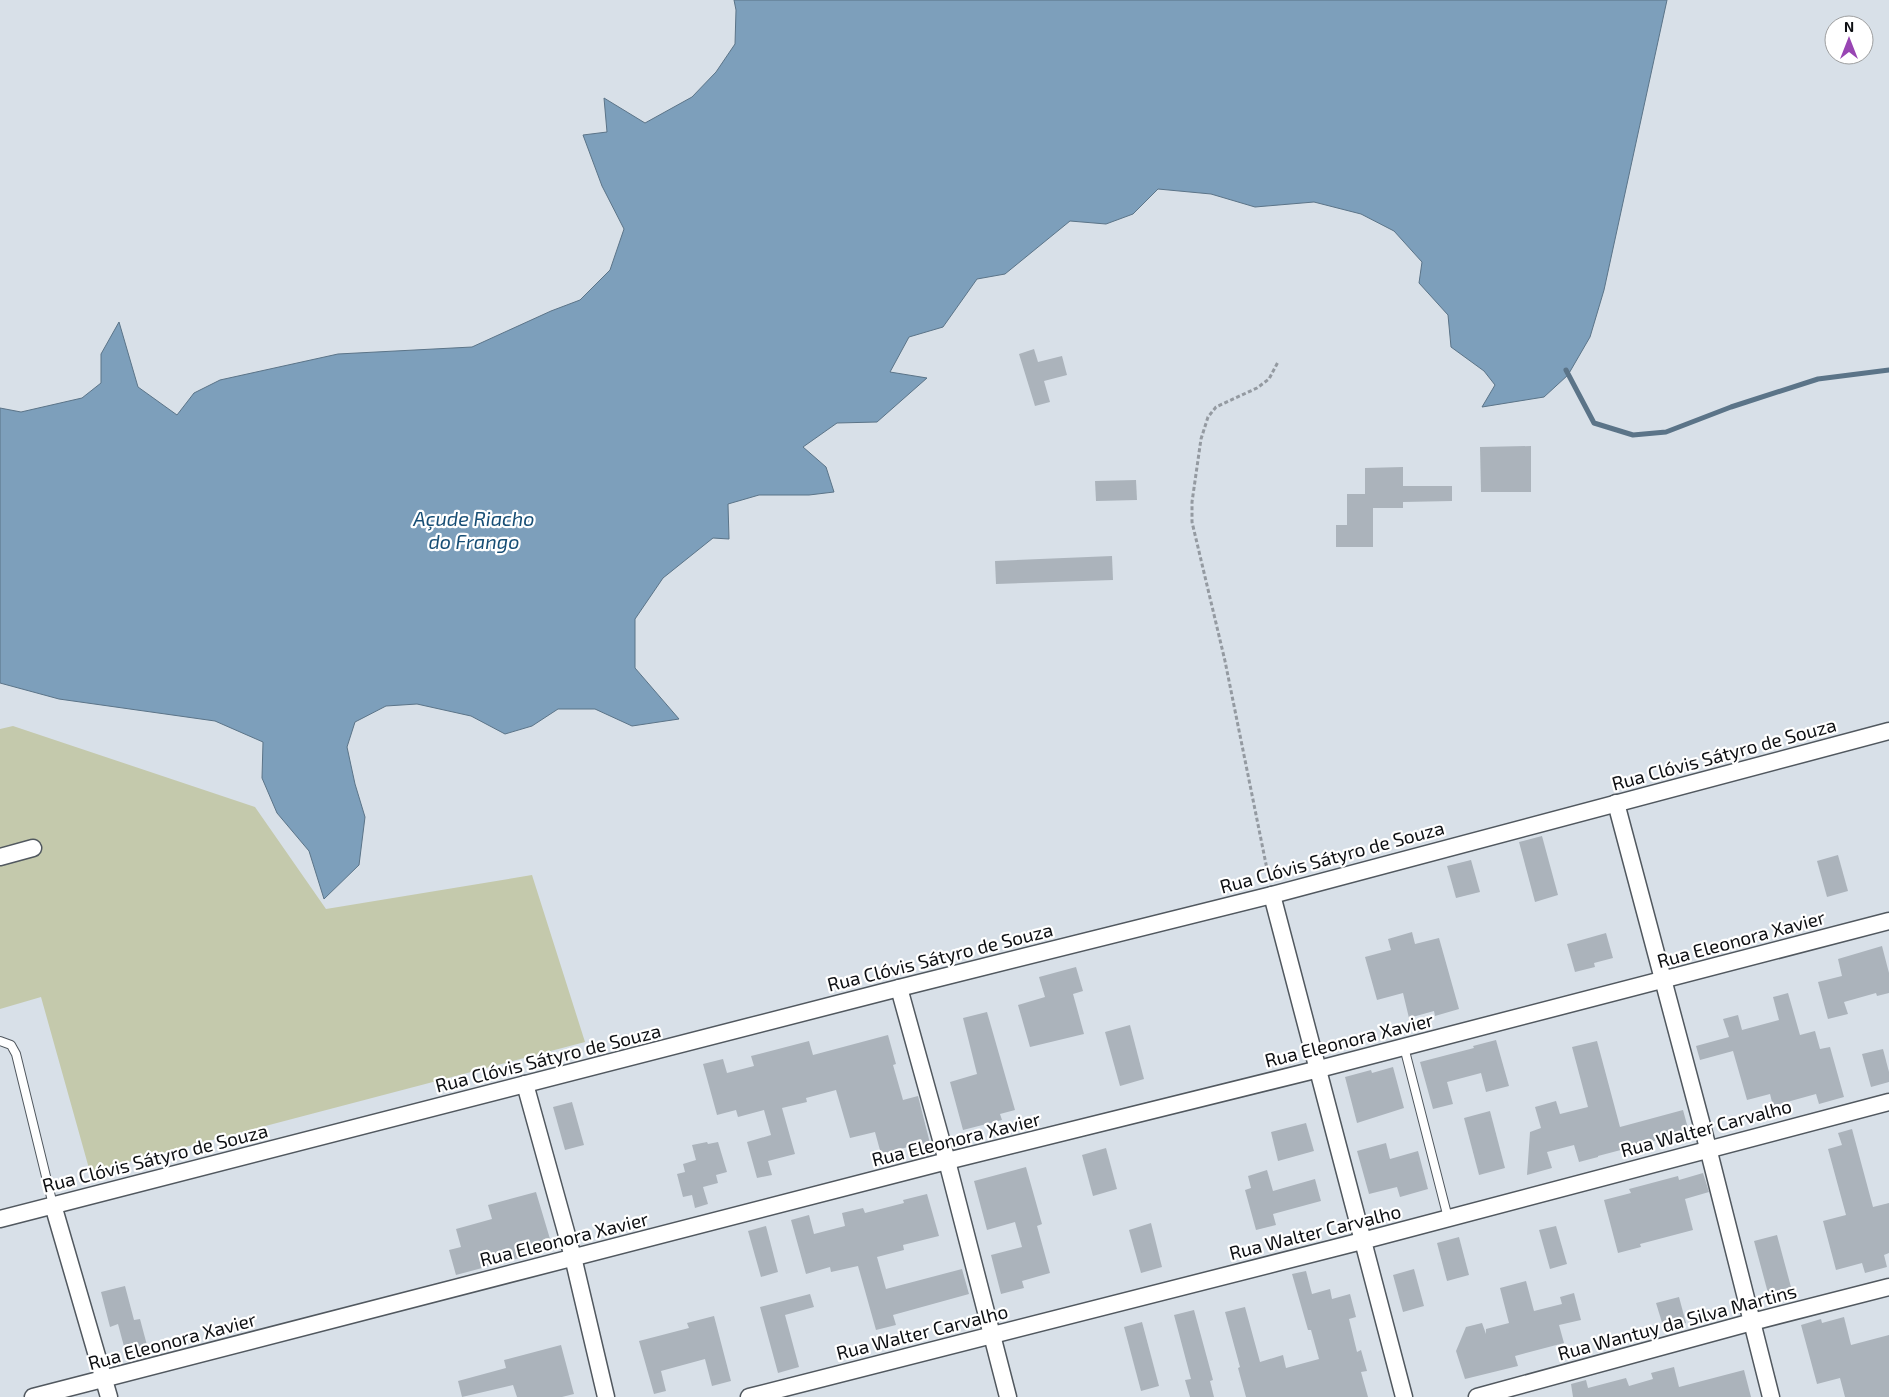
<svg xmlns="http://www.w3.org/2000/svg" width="1889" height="1397" font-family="'Exo 2',sans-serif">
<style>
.green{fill:#c4c9ac}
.water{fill:#7d9fbb;stroke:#5b7488}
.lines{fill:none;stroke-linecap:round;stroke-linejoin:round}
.stream{stroke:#5b7488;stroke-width:5}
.building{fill:#abb3bb}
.service-casing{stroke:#51585f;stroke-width:10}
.minor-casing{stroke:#51585f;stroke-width:19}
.path{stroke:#949aa1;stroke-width:3;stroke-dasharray:4 2.5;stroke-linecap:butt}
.service{stroke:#fff;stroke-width:8}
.minor{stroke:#fff;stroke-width:16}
.labels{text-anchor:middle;stroke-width:4.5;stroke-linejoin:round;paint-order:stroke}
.street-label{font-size:19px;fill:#0d0f12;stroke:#fff}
.water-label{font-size:20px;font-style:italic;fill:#174e75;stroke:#fff}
</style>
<rect width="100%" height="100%" fill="#d8e0e8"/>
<path class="green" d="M13 726 255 807 326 909 532 875 585 1042 90 1172 41 997 0 1009V729Z"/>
<path class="water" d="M734 0H1667L1604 290 1590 337 1568 375 1544 397 1482 407 1495 385 1484 371 1451 347 1448 315 1419 283 1422 262 1394 231 1361 214 1314 202 1255 207 1211 194 1158 189 1133 214 1106 224 1070 221 1005 274 977 279 943 327 909 337 890 372 927 378 877 422 837 423 803 447 826 467 834 492 809 495H759L728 504 729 539 713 538 663 578 635 619V668L679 719 632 726 595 709H558L532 726 505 734 471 716 417 704 386 706 355 722 347 747 355 784 365 817 359 865 324 899 309 851 277 813 262 778 263 742 215 721 59 699 0 683V408L21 412 82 398 101 383V354L119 322 138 387 177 415 194 393 220 380 338 354 472 347 551 311 580 300 610 270 624 229 602 186 583 135 607 132 604 98 645 123 692 97 716 72 735 44 736 10Z"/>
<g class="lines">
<path class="stream" d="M1566 370 1594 423 1633 435 1666 432 1731 407 1818 379 1889 370"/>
</g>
<g class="building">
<path d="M1034 349 1038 362 1062 356 1067 375 1044 381 1050 402 1035 406 1019 354Z"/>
<path d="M1531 446V492H1481L1480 447Z"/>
<path d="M1403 467V486H1452V501L1403 502V508H1373V547H1336V525H1347V494H1365V468Z"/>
<path d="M1136 480 1137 500 1096 501 1095 481Z"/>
<path d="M1112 556 1113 580 996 584 995 561Z"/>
<path d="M1542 836 1558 895 1535 902 1519 842Z"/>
<path d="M1838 855 1848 891 1827 897 1817 861Z"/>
<path d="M1471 860 1480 892 1456 898 1447 866Z"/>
<path d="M1412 932 1415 944 1439 938 1459 1009 1435 1016 1434 1011 1409 1018 1403 993 1377 1000 1365 957 1391 950 1388 939Z"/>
<path d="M1606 933 1613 958 1594 963 1595 967 1575 972 1567 944Z"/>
<path d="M1882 946 1889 973V993L1877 996 1876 993 1844 1002 1848 1014 1828 1019 1818 982 1842 976 1838 959Z"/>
<path d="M1076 967 1083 991 1073 994 1084 1034 1030 1047 1018 1005 1045 997 1039 977Z"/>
<path d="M1788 993 1800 1035 1815 1031 1820 1049 1830 1047 1844 1097 1819 1104 1816 1094 1773 1106 1770 1094 1747 1100 1733 1051 1700 1060 1696 1046 1729 1037 1723 1019 1738 1015 1742 1030 1779 1020 1773 997Z"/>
<path d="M987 1012 1015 1110 1000 1114 1002 1120 963 1130 950 1082 977 1074 963 1018Z"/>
<path d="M1130 1025 1144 1079 1120 1086 1105 1032Z"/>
<path d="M888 1035 896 1064 893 1065 903 1100 918 1096 932 1151 910 1157 908 1147 881 1154 875 1132 850 1138 836 1090 806 1098 807 1102 782 1108 795 1154 768 1161 772 1175 757 1178 747 1142 771 1135 764 1110 738 1117 736 1110 717 1115 703 1064 723 1059 727 1073 754 1066 751 1056 809 1041 813 1055Z"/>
<path d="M1496 1040 1509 1086 1486 1092 1481 1073 1447 1082 1453 1104 1433 1109 1420 1062 1474 1048 1473 1046Z"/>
<path d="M1597 1041 1620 1127 1683 1110 1689 1132 1598 1156V1157L1579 1162 1574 1145 1547 1152 1552 1168 1527 1175 1530 1132 1541 1128 1535 1107 1556 1101 1560 1114 1588 1107 1572 1047Z"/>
<path d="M1883 1049 1889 1072V1082L1871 1087 1862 1054Z"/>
<path d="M1393 1067 1404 1108 1357 1123 1345 1077 1371 1070 1372 1073Z"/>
<path d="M572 1102 584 1145 565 1150 553 1107Z"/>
<path d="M1490 1111 1505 1168 1479 1175 1464 1118Z"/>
<path d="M1306 1123 1314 1151 1278 1161 1271 1132Z"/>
<path d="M1852 1129 1873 1207 1889 1203V1253L1884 1255 1887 1267 1865 1273 1862 1263 1836 1270 1823 1221 1846 1215 1828 1149 1842 1145 1838 1133Z"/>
<path d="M707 1142 708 1144 718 1142 727 1172 716 1175 718 1183 703 1187 708 1204 695 1208 692 1195 683 1197 677 1174 685 1172 683 1164 696 1160 692 1145Z"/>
<path d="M1386 1143 1390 1159 1418 1151 1428 1189 1400 1197 1397 1187 1369 1194 1357 1151Z"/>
<path d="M1106 1148 1117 1189 1093 1196 1082 1155Z"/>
<path d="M1026 1167 1042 1224 1037 1226 1050 1273 1022 1281 1024 1288 1001 1294 991 1255 1022 1247 1015 1222 987 1230 974 1181Z"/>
<path d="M1267 1170 1273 1191 1315 1179 1321 1201 1273 1214 1276 1225 1256 1230 1245 1190 1251 1188 1248 1176Z"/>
<path d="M1703 1173 1709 1192 1685 1199 1693 1230 1640 1244 1641 1247 1618 1253 1604 1200 1631 1193 1629 1189 1678 1176 1679 1180Z"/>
<path d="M536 1192 553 1249 456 1275 449 1250 461 1247 456 1229 492 1219 488 1205Z"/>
<path d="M927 1194 939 1236 903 1245 904 1250 877 1257 886 1289 962 1269 969 1294 893 1315 896 1325 876 1330 858 1266 831 1272 830 1267 806 1274 791 1220 809 1215 814 1234 845 1226 842 1213 863 1208 865 1213 904 1203 903 1200Z"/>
<path d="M1151 1223 1162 1267 1141 1273 1129 1230Z"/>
<path d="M766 1226 778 1272 761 1277 748 1231Z"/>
<path d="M1556 1226 1567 1264 1550 1269 1539 1230Z"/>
<path d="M1777 1235 1791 1287 1768 1293 1754 1241Z"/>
<path d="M1459 1237 1469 1275 1447 1281 1437 1243Z"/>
<path d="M1414 1269 1424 1306 1403 1312 1393 1275Z"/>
<path d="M1306 1271 1312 1294 1330 1289 1332 1299 1350 1294 1356 1317 1349 1319 1357 1352 1361 1350 1367 1371 1361 1372 1368 1397H1246L1238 1368 1240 1367 1225 1312 1245 1307 1260 1362 1283 1355 1286 1368 1319 1359 1311 1330H1308L1292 1274Z"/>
<path d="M1526 1281 1534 1311 1562 1304 1560 1297 1574 1293 1581 1320 1559 1325 1564 1343 1515 1356 1518 1366 1465 1379 1456 1351 1466 1327 1482 1323 1486 1334V1329L1509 1323 1500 1288Z"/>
<path d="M125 1286 134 1320 140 1319 148 1349 126 1354 118 1324 110 1327 101 1292Z"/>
<path d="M810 1294 814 1307 785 1315 799 1367 778 1373 760 1307Z"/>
<path d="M1679 1297 1686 1323 1664 1329 1656 1303Z"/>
<path d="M1194 1310 1213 1380 1210 1381 1214 1397H1190L1185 1380 1191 1379 1174 1315Z"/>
<path d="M714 1316 731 1381 712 1386 705 1359 661 1371 666 1391 654 1394 639 1341 689 1328 687 1323Z"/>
<path d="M1844 1317 1851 1345 1889 1335V1397H1845L1840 1378 1817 1384 1801 1325 1821 1319 1822 1323Z"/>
<path d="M1142 1322 1159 1386 1141 1391 1124 1327Z"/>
<path d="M561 1345 574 1394 562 1397H517L513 1385 462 1397 458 1381 506 1368 504 1360Z"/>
<path d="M1674 1367 1679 1387 1744 1370 1751 1397H1573L1571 1384 1586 1380 1588 1388 1626 1378 1629 1386 1653 1379 1651 1373Z"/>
</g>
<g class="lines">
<g class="service-casing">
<g id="service">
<path d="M0 1041 11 1045 16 1054 53 1205"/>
<path d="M1404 1047 1448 1218"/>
</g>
</g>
<g class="minor-casing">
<g id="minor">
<path d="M1616 803 1708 1148 1771 1397"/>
<path d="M0 857 33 848"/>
<path d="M1272 895C1317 1062 1359 1230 1404 1397"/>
<path d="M899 988 947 1161 1008 1397"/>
<path d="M525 1084 573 1257 606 1397"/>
<path d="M53 1205 109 1397"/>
<path d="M0 1219 899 988 1272 895 1889 731"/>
<path d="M33 1397 947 1161 1319 1069 1889 921"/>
<path d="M749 1397 1362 1241 1889 1102"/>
<path d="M1477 1397 1752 1322 1889 1287"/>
</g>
</g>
<path class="path" d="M1269 879 1225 661 1192 522V502L1201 439 1208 417 1216 407 1257 388 1269 379 1278 362"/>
<use href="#service" class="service"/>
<use href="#minor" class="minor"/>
</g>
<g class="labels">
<g class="street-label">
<text transform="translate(1724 754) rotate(-15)" y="7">Rua Clóvis Sátyro de Souza</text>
<text transform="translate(1332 857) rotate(-15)" y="7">Rua Clóvis Sátyro de Souza</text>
<text transform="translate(1741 939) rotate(-15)" y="7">Rua Eleonora Xavier</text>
<text transform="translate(940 957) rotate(-14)" y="7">Rua Clóvis Sátyro de Souza</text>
<text transform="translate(1349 1040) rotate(-14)" y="7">Rua Eleonora Xavier</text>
<text transform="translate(548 1058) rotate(-14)" y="7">Rua Clóvis Sátyro de Souza</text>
<text transform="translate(1706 1128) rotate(-15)" y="7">Rua Walter Carvalho</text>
<text transform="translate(956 1139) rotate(-14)" y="7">Rua Eleonora Xavier</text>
<text transform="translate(155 1158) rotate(-14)" y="7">Rua Clóvis Sátyro de Souza</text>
<text transform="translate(1315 1232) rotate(-14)" y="7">Rua Walter Carvalho</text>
<text transform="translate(564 1239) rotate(-14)" y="7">Rua Eleonora Xavier</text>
<text transform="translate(1677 1322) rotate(-15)" y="7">Rua Wantuy da Silva Martins</text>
<text transform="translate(922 1332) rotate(-14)" y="7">Rua Walter Carvalho</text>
<text transform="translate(172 1341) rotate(-15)" y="7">Rua Eleonora Xavier</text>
</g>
<g class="water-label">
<text x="474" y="526">Açude Riacho<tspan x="474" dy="23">do Frango</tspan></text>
</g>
</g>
<g transform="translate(1849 40)"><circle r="24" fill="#ffffff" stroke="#9e9fa0"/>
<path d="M0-4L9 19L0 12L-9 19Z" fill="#9845b3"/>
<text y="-8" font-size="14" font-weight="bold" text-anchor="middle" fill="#0d0f12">N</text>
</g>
</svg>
